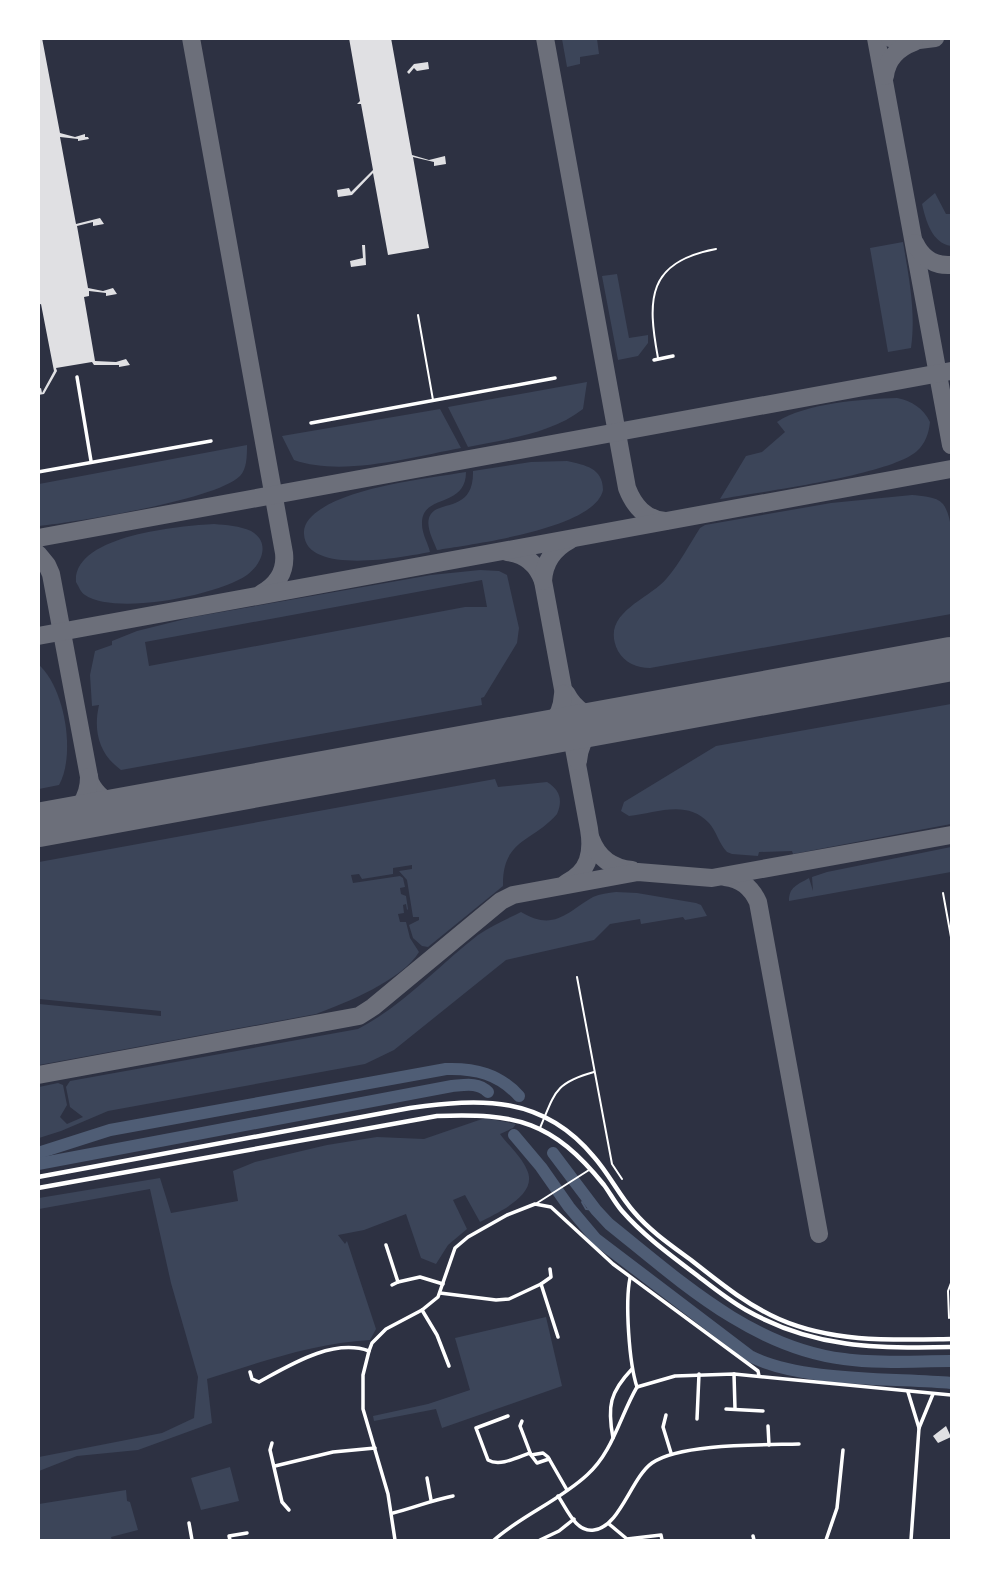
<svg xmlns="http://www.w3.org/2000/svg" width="990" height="1579" font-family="Raleway,sans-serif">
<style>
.green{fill:#3c4559;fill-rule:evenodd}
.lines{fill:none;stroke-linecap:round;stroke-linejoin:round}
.stream{stroke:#4f5d75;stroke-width:2}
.river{stroke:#4f5d75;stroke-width:12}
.taxiway{stroke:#6c6f7a;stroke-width:18}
.runway{stroke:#6c6f7a;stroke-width:44}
.building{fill:#e0e0e3}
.service{stroke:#fff;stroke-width:2}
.minor{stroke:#fff;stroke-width:3.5}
.tertiary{stroke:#fff;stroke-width:4.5}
</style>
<rect width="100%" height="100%" fill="#2d3142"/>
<g class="green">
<path d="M562 39H597L599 54 580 57V64L567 67Z"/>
<path d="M935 193 946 214H951V246C932 243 926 221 922 204Z"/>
<path d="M903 242C909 278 916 312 911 348L888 352 870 248Z"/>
<path d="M617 274 629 338 648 335V343L638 356 618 360 602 276Z"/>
<path d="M587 382 583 409C551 434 506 439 468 447L448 407Z"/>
<path d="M897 398C912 401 923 408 930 422 929 433 925 444 917 451 891 475 760 492 720 499L746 456 762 452 785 432 777 422C805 403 863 399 897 398Z"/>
<path d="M440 409 461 448C412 457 342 477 294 460L282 436Z"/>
<path d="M247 445C247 455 247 469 240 476 216 500 76 522 39 526V484Z"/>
<path d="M567 461C585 465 603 468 603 490 595 529 472 544 437 550 434 542 426 528 429 518 435 498 474 515 473 471L531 462Z"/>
<path d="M466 472C466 509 421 493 422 524 422 534 428 543 430 552 404 557 306 576 304 534 303 523 312 515 321 509 356 486 424 479 466 472Z"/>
<path d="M912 495C921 496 936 496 943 504 958 523 952 588 951 614L650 668C637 668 625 663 618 651 599 613 649 600 667 578 680 563 689 545 700 528L705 525 831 503Z"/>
<path d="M214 524C226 525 240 526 251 531 271 542 262 564 247 575 218 595 116 616 85 595 81 593 79 587 76 582 73 535 180 526 214 524Z"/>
<path d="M480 570 499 571 507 575 519 628 517 643 484 697 481 698 482 705 121 770C99 754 93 731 99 705L92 706 90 675 95 651 112 645V641L137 631 193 617 431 575ZM482 580 487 607H465L149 666 145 642Z"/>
<path d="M38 664C65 687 76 755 59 785L39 789Z"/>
<path d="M951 704V824L793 854 792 851 759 852 758 856 732 854 727 852C719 844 717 832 709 823 687 799 656 813 629 816L621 811 624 802 716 746Z"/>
<path d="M495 779 498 787 547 782C560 790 563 800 557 814 533 842 502 839 503 886L428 947 422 946 413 938 409 925 419 920V917H413L407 880 399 871 412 869V865L393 868V874L362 879 359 874 351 875 353 883 400 876 403 878 405 887 400 888 401 894 406 896 408 909 407 910 406 904 403 905 404 913 398 914 400 922H406L410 938 419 952C402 980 346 1003 316 1014L39 1065V1004L161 1016V1011L39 999V862Z"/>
<path d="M951 847V872L789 901C789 887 797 885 809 878L813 891 812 877 827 872Z"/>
<path d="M616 892 637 893 696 903 701 905 707 916 685 920 683 917 641 924 640 919 610 924 594 940 506 960 394 1050 365 1064 108 1111 61 1131 39 1138V1087L58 1083 63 1085 67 1105 60 1117 67 1124 83 1117 70 1107 66 1087 70 1081 358 1029C404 1005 438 966 478 935 491 926 507 919 521 912 554 932 567 912 593 897 600 894 608 893 616 892Z"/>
<path d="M485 1118 516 1124 513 1128 500 1134C508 1145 522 1157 527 1170 539 1195 497 1213 480 1222L465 1195 453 1200 467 1229 448 1245 436 1264 421 1258 406 1214 364 1230 338 1235 345 1244 347 1241 376 1329 370 1340C314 1343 261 1362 207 1379L212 1423 138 1450 77 1456 39 1471V1457L162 1433 194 1418 198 1377 171 1283 150 1189 39 1209V1198L160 1178 171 1213 238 1201 233 1171 255 1162 327 1145 377 1137 424 1139Z"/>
<path d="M546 1317 562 1386 442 1428 436 1409 374 1421 373 1416 428 1404 470 1390 455 1338Z"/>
<path d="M230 1467 239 1501 201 1510 191 1478Z"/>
<path d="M126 1490 127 1501 130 1502 138 1530 111 1537 112 1540H39V1504Z"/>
</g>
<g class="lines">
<path class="stream" d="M582 1202 586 1209 596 1210"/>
<g class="river">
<path d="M514 1135 541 1167 569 1207 596 1239 750 1356C800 1382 893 1378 951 1383"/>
<path d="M38 1153 110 1130 446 1069C475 1068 499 1074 519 1096"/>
<path d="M553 1153 596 1210 609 1224C679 1280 752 1348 844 1359 879 1364 916 1361 951 1361"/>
<path d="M38 1164 452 1086C465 1085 478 1082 488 1092"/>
</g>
<g class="taxiway">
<path d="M191 38 284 553C286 571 278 584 262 593"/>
<path d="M545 38 627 488C634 506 645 519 665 521"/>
<path d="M876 38 951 445"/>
<path d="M890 38 903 42 935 38"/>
<path d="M885 76C887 58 898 48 914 42"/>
<path d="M915 243C922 258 935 266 951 265"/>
<path d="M38 538 951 371"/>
<path d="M507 552C525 554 537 564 543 581L589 829C593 853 589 872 566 883"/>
<path d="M38 554 47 565 51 574 90 782C106 814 136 806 165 802"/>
<path d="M543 581C544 562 553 549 570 540"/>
<path d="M38 636 951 469"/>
<path d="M566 693C576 712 593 721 614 719"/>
<path d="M497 741C522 727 560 741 563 694"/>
<path d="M578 761C582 719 615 724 644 715"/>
<path d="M56 822C77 813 89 800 89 777"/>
<path d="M591 839C598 858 612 868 632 870"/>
<path d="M725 877C741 879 751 887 758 902L819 1234"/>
<path d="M38 1075 359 1016 373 1007 501 901 513 895 638 872 712 878 951 835"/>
</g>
<path class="runway" d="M38 825 951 659"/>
</g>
<g class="building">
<path d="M38 38H42L60 133 75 137 85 134V137H88L89 139 78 141V139L60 137 76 224 100 218 104 224 93 226V222L77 226 88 288 103 291 113 288 117 294 106 296V293L89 291V296L84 297 95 361 116 362 126 359 130 365 119 367V365H94L92 362 56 368 57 371 44 394 38 395V389L41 388 42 393 54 371 41 304 38 305Z"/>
<path d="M349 38H391L412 155 429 160 445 156 446 164 434 166V162L413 157 429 248 388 255 373 173 352 195 338 197 337 190 349 188 351 192 373 170 361 104H357L360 101Z"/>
<path d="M428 62 429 69 417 71 414 68 409 74 407 72 414 64Z"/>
<path d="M362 245H365L366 265 351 267 350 261 363 258Z"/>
<path d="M946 1426 951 1437 938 1443 933 1436Z"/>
</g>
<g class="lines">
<g class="service">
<path d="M418 315 433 400"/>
<path d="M658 358C647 299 647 262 716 249"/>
<path d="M943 893 951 937"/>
<path d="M577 977 612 1164 622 1179"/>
<path d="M540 1128C555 1093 554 1083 594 1072"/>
<path d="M537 1203 589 1170"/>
<path d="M949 1318 948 1291 951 1283"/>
</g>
<g class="minor">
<path d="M654 360 673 356"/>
<path d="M77 377 91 461"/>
<path d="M311 423 555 378"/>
<path d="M38 472 211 441"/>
<path d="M386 1245 398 1282 420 1277 443 1284"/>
<path d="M630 1278C625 1302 629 1363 637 1387"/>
<path d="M541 1284 551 1277 550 1269"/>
<path d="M392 1285 398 1282"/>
<path d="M440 1293 496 1300 509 1299 541 1284 558 1337"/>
<path d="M422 1310 437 1335 449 1366"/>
<path d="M250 1372 252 1379 259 1382C290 1365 333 1338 369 1351"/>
<path d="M734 1374 735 1409"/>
<path d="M637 1387 675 1376 734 1374 951 1395"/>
<path d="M908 1392 919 1428"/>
<path d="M726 1409 763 1411"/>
<path d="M666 1415 663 1427 671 1453"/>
<path d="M508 1416 476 1428 488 1460C500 1467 518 1457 530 1453"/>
<path d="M697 1419 699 1374"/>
<path d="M522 1421 520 1426 531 1455 543 1453 548 1457 567 1490"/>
<path d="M768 1426 769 1445"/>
<path d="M613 1438C607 1406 610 1392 632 1369"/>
<path d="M272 1443 270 1450 282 1502 289 1510"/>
<path d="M531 1455 537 1463 549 1459"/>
<path d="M275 1466 333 1452 375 1448"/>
<path d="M427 1478 431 1500"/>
<path d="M558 1496C567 1509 576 1533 594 1530 620 1527 631 1478 652 1463 680 1443 763 1445 799 1444"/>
<path d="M393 1513C414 1508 432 1500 453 1496"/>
<path d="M189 1523 192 1540"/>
<path d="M609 1524 627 1539 661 1535 662 1540"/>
<path d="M753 1536 754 1540"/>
<path d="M230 1540 229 1536 247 1533"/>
<path d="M395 1540 388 1494 363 1409V1375L369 1351 372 1343 386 1329 422 1310 438 1297 455 1248 468 1237 507 1215 535 1204 551 1207 613 1264 758 1371 759 1376"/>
<path d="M494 1540C522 1515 559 1501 587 1475 613 1452 620 1416 637 1387"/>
<path d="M540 1540 559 1531 574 1519"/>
<path d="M826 1540 837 1508 843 1450"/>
<path d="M911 1540 919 1428 933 1394"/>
</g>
<g class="tertiary">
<path d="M38 1177 410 1108C481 1098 543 1095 594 1157 609 1174 619 1195 634 1212 650 1231 672 1246 691 1260 719 1282 747 1305 779 1319 834 1343 894 1340 951 1339"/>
<path d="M38 1188 437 1116C517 1113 552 1121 604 1185 610 1193 615 1203 622 1211 643 1235 669 1254 694 1273 711 1286 728 1300 746 1310 813 1348 877 1349 951 1347"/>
</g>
</g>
<rect width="990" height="1579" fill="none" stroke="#ffffff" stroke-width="80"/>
</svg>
